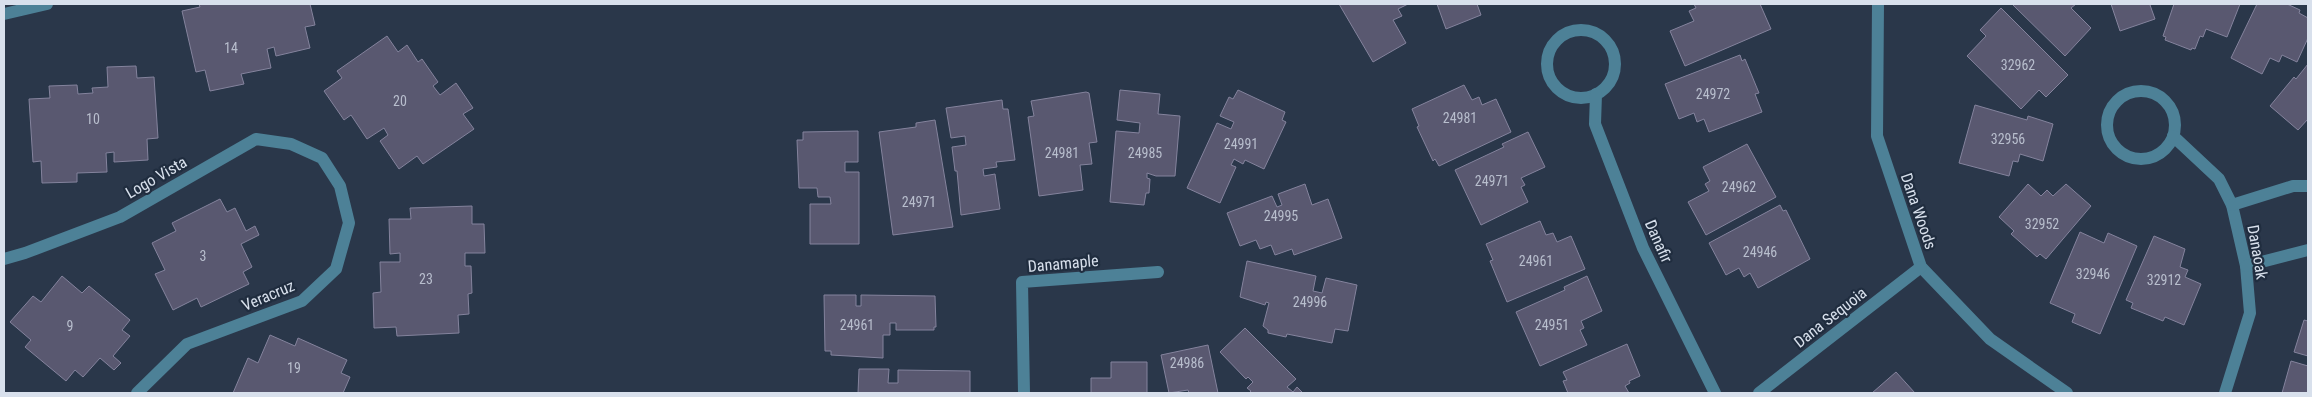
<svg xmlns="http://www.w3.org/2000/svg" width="2312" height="397" font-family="'Roboto Condensed',sans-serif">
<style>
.building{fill:#595870;stroke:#84839d}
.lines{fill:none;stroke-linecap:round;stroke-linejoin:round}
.minor{stroke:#4d8197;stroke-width:12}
.labels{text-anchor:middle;stroke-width:4.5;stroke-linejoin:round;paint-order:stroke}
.number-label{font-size:14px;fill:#b8becd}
.street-label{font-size:16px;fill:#d8e0ec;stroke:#202d3f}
</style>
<rect width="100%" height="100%" fill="#2a374a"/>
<g class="building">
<path d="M199 4H310L315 25 305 27 310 48 276 56 274 47 267 49 271 68 241 74 244 84 210 91 205 70 196 72 182 11 200 7Z"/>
<path d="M1339 4H1408L1398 9 1402 16 1393 20 1406 43 1373 62Z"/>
<path d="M1437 4H1477L1481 15 1446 29Z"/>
<path d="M1694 4H1760L1771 29 1685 66 1670 31 1694 21 1689 11 1696 8Z"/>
<path d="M2012 4H2076L2071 8 2091 28 2065 56Z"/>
<path d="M2111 4H2153L2150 5 2155 19 2120 31Z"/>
<path d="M2174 4H2240L2227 37 2206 29 2203 37 2200 36 2195 49 2192 48 2191 50 2165 40 2166 37 2163 36Z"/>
<path d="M2257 4H2287L2300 10 2299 13 2308 18V38L2297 62 2282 55 2279 62 2270 58 2262 74 2231 58Z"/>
<path d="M2001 8 2068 75 2046 97 2039 90 2021 109 1967 56 1986 36 1980 30Z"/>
<path d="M387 36 398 52 407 45 418 62 422 59 438 82 433 86 440 95 456 83 473 108 463 114 474 129 423 164 417 156 399 169 380 141 388 135 384 128 367 139 351 115 344 120 324 91 342 78 337 71Z"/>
<path d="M1740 55 1742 61 1745 59 1759 93 1755 94 1762 112 1709 132 1704 119 1697 122 1694 113 1679 119 1665 84Z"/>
<path d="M2308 64V119L2298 130 2270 106 2294 77 2296 79Z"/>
<path d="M136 66 137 78 154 77 158 138 147 139 148 160 114 162V152L106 153 107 172 77 173V182L42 183 41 161 33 162 29 99 50 98 49 86 77 85 78 94 93 93 92 88 108 87 107 67Z"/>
<path d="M1464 85 1472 100 1479 97 1482 105 1496 99 1511 132 1439 166 1435 159 1433 161 1417 127 1419 126 1412 109Z"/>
<path d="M1120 90 1160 94 1158 114 1180 116 1175 176H1156L1147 173V178L1150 179 1149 193H1146L1144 205 1110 202 1116 131 1139 133 1140 123 1117 120Z"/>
<path d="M1238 90 1285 112 1282 120 1286 122 1264 169 1245 160 1243 164 1234 159 1231 165 1236 167 1220 203 1187 188 1217 123 1231 129 1234 122 1220 116 1229 97 1233 99Z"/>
<path d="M1086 92 1089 93 1097 142 1089 143 1092 164 1080 165 1083 190 1039 196 1028 117 1034 116 1031 101Z"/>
<path d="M1002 100 1003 109H1008L1015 160 996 162 997 167 983 169 984 176 995 174 1000 209 961 215 957 171H955L952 147 966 145 965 136 951 138 946 108Z"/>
<path d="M1975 105 2027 120 2028 116 2053 124 2043 161 2020 154 2018 162 2013 161 2009 176 1959 163Z"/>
<path d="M935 120 953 227 893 235 879 132 916 127V123Z"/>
<path d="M858 131V162H845V172H859V244H810V204H831L830 197H818L817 188H799L797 140H803V132Z"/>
<path d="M1528 132 1545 167 1521 178 1525 185 1521 187 1528 202 1481 225 1455 170 1504 147 1502 144Z"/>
<path d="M1747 144 1776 197 1706 235 1688 202 1709 191 1705 184 1710 181 1703 167Z"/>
<path d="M1305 184 1312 205 1328 199 1342 238 1294 255 1292 249 1275 255 1271 245 1260 249 1256 240 1240 246 1227 213 1272 196 1277 207 1282 205 1278 194Z"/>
<path d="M2028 184 2041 196 2047 190 2053 196 2066 184 2091 206 2046 259 2040 254 2037 257 2011 234 2014 231 1999 217Z"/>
<path d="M220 199 227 212 235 208 246 231 255 226 259 235 241 244 252 267 243 272 249 284 201 307 197 298 173 310 155 274 165 270 152 243 176 231 172 223Z"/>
<path d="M1780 205 1783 211 1786 210 1810 259 1758 288 1750 273 1744 277 1739 268 1726 275 1709 243Z"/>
<path d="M472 206V224H484L485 253H465V266H471L472 293 468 294 469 314 458 315 459 333 397 336 396 327 374 328 373 293 381 292 380 262H400V253L390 254 389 219H411L410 208Z"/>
<path d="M1540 221 1546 235 1553 233 1557 242 1571 236 1585 269 1507 302 1490 261 1493 260 1486 244Z"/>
<path d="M2080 232 2104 243 2108 233 2137 246 2100 334 2072 322 2075 314 2050 303Z"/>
<path d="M2154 236 2185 249 2180 267 2188 270 2185 277 2201 284 2184 325 2165 317 2163 321 2131 308 2133 303 2126 300Z"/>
<path d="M1247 261 1316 276 1313 291 1322 293 1326 278 1357 285 1348 331 1335 329 1332 343 1287 334 1286 337 1268 333V330L1263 326 1269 303 1266 302 1265 305 1240 297Z"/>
<path d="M62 276 82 293 89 286 130 320 122 330 130 336 113 356 121 363 114 370 100 358 83 377 75 370 66 381 25 347 31 340 10 322 33 296 41 302Z"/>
<path d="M1587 276 1602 311 1581 321 1584 328 1580 330 1587 345 1540 366 1516 312 1565 290 1564 287Z"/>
<path d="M824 295H856V306H861V295L935 296 936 327H934V330H896V323H890V335H883V358L831 355V351H825Z"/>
<path d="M2304 320 2308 321V356L2294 352Z"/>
<path d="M1245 328 1296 379 1287 387 1293 392 1297 387 1303 393H1249L1251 391 1247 388 1253 382 1248 377 1246 379 1220 352Z"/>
<path d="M270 335 295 346 298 338 347 360 341 373 350 377 343 393H233L248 358 258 363Z"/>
<path d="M1627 344 1640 376 1629 381 1630 383 1625 386 1629 393H1568L1563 381 1567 380 1563 372Z"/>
<path d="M1208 345 1218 393H1189L1188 390 1169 393 1161 355Z"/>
<path d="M2291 361 2308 366V393H2282Z"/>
<path d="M1111 362H1147V393H1091V378H1111Z"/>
<path d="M859 369H889L888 383H898V370L970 371V393H858Z"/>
<path d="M1896 372 1915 393H1872Z"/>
</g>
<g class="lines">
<g class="minor">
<path d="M1878 4 1877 136 1921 267 1990 339 2067 393"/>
<path d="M4 14 47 4"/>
<circle cx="1581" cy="64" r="34"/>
<circle cx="2141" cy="125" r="34"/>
<path d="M1596 94 1595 124 1643 248 1715 393"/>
<path d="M2173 136 2219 179 2232 205 2246 266 2250 313 2225 393"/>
<path d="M2232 205 2293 186H2308"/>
<path d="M4 259 25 253 120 217 256 139 291 144 322 158 340 186 349 223 336 269 302 301 187 344 137 393"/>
<path d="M2246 266 2308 250"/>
<path d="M1024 393 1022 282 1158 272"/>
<path d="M1759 393 1921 267"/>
</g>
</g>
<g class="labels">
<g class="number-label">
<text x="231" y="53">14</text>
<text x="2018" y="70">32962</text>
<text x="1713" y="99">24972</text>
<text x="400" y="106">20</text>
<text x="1460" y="123">24981</text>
<text x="93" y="124">10</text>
<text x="2008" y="144">32956</text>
<text x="1241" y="149">24991</text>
<text x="1062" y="158">24981</text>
<text x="1145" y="158">24985</text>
<text x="1492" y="186">24971</text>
<text x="1739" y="192">24962</text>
<text x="919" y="207">24971</text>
<text x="1281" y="221">24995</text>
<text x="2042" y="229">32952</text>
<text x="1760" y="257">24946</text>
<text x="203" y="261">3</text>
<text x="1536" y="266">24961</text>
<text x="2093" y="279">32946</text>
<text x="426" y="284">23</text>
<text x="2164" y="285">32912</text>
<text x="1310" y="307">24996</text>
<text x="857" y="330">24961</text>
<text x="1552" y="330">24951</text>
<text x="70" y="331">9</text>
<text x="1187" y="368">24986</text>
<text x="294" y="373">19</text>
</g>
<g class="street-label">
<text transform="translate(156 177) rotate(-30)" y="6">Logo Vista</text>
<text transform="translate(1919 211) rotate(71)" y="6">Dana Woods</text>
<text transform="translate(1659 241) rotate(66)" y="6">Danafir</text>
<text transform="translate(2258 252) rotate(80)" y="6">Danaoak</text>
<text transform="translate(1063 263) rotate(-5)" y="6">Danamaple</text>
<text transform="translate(268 295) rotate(-23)" y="6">Veracruz</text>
<text transform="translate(1830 317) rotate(-38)" y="6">Dana Sequoia</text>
</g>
</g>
<rect width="2312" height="397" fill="none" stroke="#d8e0ec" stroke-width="10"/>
</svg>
